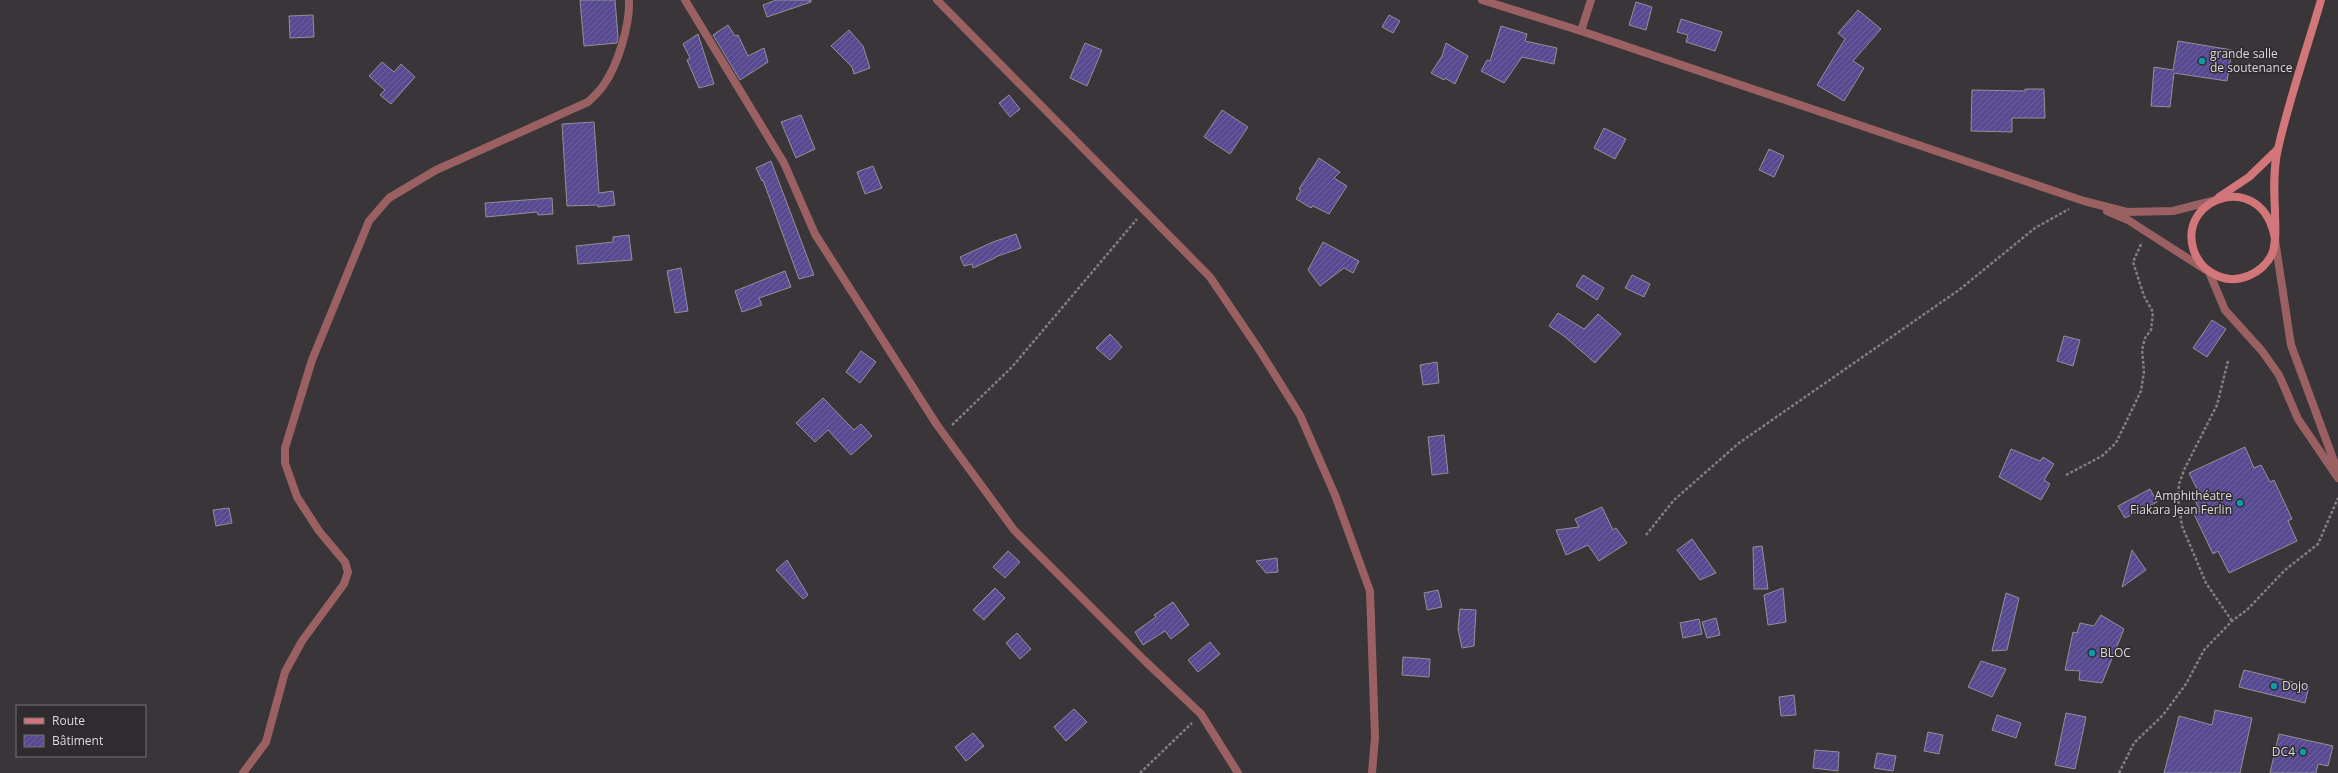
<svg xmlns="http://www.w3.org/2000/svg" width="2338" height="773" font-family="'Open Sans',sans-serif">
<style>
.building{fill:url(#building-hatch);stroke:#919197}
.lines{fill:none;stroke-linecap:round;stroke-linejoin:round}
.path{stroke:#827e82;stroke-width:2.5;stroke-dasharray:3 2;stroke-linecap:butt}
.street{stroke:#9b6162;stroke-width:8}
.secondary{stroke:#d2767a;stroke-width:8}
.culture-dot{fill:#0f9aa8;stroke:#2f2b2f;stroke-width:1.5}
.labels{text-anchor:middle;stroke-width:3;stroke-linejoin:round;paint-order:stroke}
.poi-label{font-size:12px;fill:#dddadd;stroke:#2f2b2f;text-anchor:start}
</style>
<defs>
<pattern id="building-hatch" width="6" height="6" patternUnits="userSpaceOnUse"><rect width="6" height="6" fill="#574a90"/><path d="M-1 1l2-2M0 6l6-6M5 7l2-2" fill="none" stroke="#6f649f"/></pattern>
</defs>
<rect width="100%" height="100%" fill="#393539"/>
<g class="building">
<path d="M580 0H615L618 37 617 43 584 46Z"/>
<path d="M776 0H811V2L767 17 763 5Z"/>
<path d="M1636 2 1652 7 1646 30 1629 25Z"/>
<path d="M1858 10 1881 29 1853 61 1864 68 1844 101 1817 85 1845 39 1838 33Z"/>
<path d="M313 15 314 37 290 38 289 16Z"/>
<path d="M1389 15 1400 21 1393 33 1382 27Z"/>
<path d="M1681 19 1722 32 1715 51 1686 42 1688 35 1677 32Z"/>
<path d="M728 25 735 36 738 35 748 56 764 48 768 62 740 80 713 35Z"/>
<path d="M1501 26 1527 34 1525 41 1557 48 1554 64 1522 57 1504 83 1481 71 1487 60 1490 61Z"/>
<path d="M849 30 863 46 870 68 854 74 852 67 831 46Z"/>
<path d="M698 34 714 84 699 88 687 60 690 58 683 44Z"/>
<path d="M2178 41 2232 50 2227 81 2174 73 2170 107 2151 106 2154 67 2173 70Z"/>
<path d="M1085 43 1102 50 1087 86 1070 78Z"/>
<path d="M1446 43 1468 56 1455 84 1445 78 1444 80 1431 73 1442 56Z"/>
<path d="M382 62 394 72 401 64 415 77 391 104 380 95 385 90 369 76Z"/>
<path d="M2025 89H2044L2045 118H2012V132L1971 131 1972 90 2025 91Z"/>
<path d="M1009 95 1020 109 1010 117 999 103Z"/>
<path d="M1222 110 1248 127 1230 154 1204 137Z"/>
<path d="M801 115 815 149 796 158 781 122Z"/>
<path d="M594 122 599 193 613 191 615 205 598 207V205L567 206 562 124Z"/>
<path d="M1604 128 1626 139 1615 159 1594 148Z"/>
<path d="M1769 149 1784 156 1774 177 1759 170Z"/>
<path d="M1319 158 1340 172 1334 178 1347 186 1329 214 1313 206 1311 208 1296 199 1301 190 1299 189Z"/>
<path d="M771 161 814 275 799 279 763 180 762 181 756 168Z"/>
<path d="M873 166 882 188 865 194 857 172Z"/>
<path d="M552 198 553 214 538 215 537 212 486 217 485 203Z"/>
<path d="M1016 234 1021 248 995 257V258L973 268 972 264 964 266 960 257 993 242Z"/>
<path d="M629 235 632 260 578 264 576 246 613 242V237Z"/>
<path d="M1323 242 1359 261 1353 273 1344 268 1320 286 1308 270Z"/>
<path d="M681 268 688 311 675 313 667 271Z"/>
<path d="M785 271 791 287 759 298 762 305 742 312 735 291Z"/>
<path d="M1583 275 1604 288 1597 300 1576 286Z"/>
<path d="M1632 275 1650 284 1644 297 1625 288Z"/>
<path d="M1558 313 1584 329 1598 314 1621 334 1595 363 1564 336 1549 326Z"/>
<path d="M2212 320 2226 329 2207 357 2193 348Z"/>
<path d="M1110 334 1122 347 1110 360 1096 348Z"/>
<path d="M2064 336 2080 340 2073 366 2057 361Z"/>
<path d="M861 351 876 362 860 383 846 372Z"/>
<path d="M1437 362 1439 383 1423 385 1420 365Z"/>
<path d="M823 398 854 430 861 424 872 436 851 455 828 430 815 442 796 423Z"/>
<path d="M1444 435 1448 473 1432 475 1428 437Z"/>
<path d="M2245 447 2254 468 2261 465 2270 482 2274 480 2292 519 2288 521 2297 541 2229 573 2218 551 2213 554 2194 514 2200 511 2192 494 2198 491 2189 473Z"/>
<path d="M2011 449 2040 461 2043 457 2054 464 2044 480 2050 484 2041 500 1999 477Z"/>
<path d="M2150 489 2157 502 2125 518 2118 506Z"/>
<path d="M1602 507 1613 530 1616 528 1627 543 1599 561 1588 545 1566 555 1556 530 1579 527 1575 519Z"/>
<path d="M229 508 232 523 216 526 213 510Z"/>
<path d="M1692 539 1716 573 1700 580 1677 550Z"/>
<path d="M1762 546 1768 589H1754L1753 547Z"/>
<path d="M2132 550 2146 570 2122 587Z"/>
<path d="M1008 551 1020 562 1005 578 993 567Z"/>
<path d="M1277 558 1278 572 1266 573 1256 561Z"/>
<path d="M787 560 808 595 803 599 776 570Z"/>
<path d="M995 588 1005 598 984 620 973 610Z"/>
<path d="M1783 588 1786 622 1768 625 1764 595Z"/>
<path d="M1438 590 1442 607 1427 610 1424 593Z"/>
<path d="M2006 593 2019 598 2007 650 1992 651Z"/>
<path d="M1173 602 1189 625 1171 639 1165 631 1143 645 1135 632 1156 617 1154 615Z"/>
<path d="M1460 609 1476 610 1474 646 1462 648 1458 629Z"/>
<path d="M2101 615 2124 629 2102 683 2079 680 2080 671 2065 670 2073 632 2077 633 2080 623 2094 626Z"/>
<path d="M1716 618 1720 635 1707 638 1702 622Z"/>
<path d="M1699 619 1702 634 1683 638 1680 623Z"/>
<path d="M1017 633 1031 649 1020 659 1006 643Z"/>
<path d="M1210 642 1220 654 1198 672 1188 660Z"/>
<path d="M1403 657 1430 659 1429 677 1402 675Z"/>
<path d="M1981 661 2006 669 1992 697 1968 687Z"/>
<path d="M2244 670 2309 686 2305 703 2239 687Z"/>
<path d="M1794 695 1796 715 1781 716 1779 697Z"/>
<path d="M1074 709 1087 722 1066 741 1054 727Z"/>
<path d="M2215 710 2252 718 2240 773H2164L2179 716 2212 725Z"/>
<path d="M2066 713 2086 717 2075 769 2055 765Z"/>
<path d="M1997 715 2021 723 2016 738 1992 730Z"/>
<path d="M1928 732 1943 735 1939 754 1924 751Z"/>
<path d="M973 733 984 746 966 761 955 747Z"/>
<path d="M2279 734 2333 746 2328 766 2318 764 2316 773H2270Z"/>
<path d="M1815 750 1839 752 1838 771 1813 768Z"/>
<path d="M1877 753 1896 756 1893 771 1874 768Z"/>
</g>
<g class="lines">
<g class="path">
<path d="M2228 361 2217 405 2184 470 2179 484 2178 498 2182 526 2206 583 2232 621"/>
<path d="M952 425 1012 367 1137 219"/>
<path d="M2066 475 2102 456 2116 443 2141 391 2144 371 2142 350 2145 338 2151 330 2153 312 2144 296 2133 262 2142 242"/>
<path d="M1646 535 1674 500 1739 443 1959 290 2035 228 2069 209"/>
<path d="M1140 773 1192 723"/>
<path d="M2119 773 2134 743 2163 715 2186 684 2204 650 2232 621 2247 610 2285 570 2318 544 2338 498"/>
</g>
<g class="street">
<path d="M685 0 784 163 815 234 937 425 1014 530 1144 660 1201 714 1238 773"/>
<path d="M937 0 1210 277 1260 351 1300 415 1335 495 1370 591 1375 737 1372 773"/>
<path d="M1482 0 1581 31 2084 201 2127 212 2173 211 2216 200"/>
<path d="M1581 31 1591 0"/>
<path d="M2107 211 2128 220 2209 272 2225 310 2262 351 2279 375 2298 419 2338 478"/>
<path d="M2275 240 2291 345 2338 472"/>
<path d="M243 773 266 742 285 672 302 641 344 584 348 572 345 562 319 531 297 497 285 463V448L312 360 369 221 389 198 436 170 588 102C593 97 599 92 603 86 618 65 630 25 629 0"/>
</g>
<g class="secondary">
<path d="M2219 197 2249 177 2277 150"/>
<path d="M2275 239C2263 169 2179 196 2193 248 2197 262 2206 271 2218 276 2238 285 2263 273 2272 254 2277 242 2275 225 2275 212 2274 192 2273 168 2278 149 2289 99 2307 49 2321 0"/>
</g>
</g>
<g class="culture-dot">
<circle cx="2202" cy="61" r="4"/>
<circle cx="2240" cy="503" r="4"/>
<circle cx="2092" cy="653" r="4"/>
<circle cx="2274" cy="686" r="4"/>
<circle cx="2303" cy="752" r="4"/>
</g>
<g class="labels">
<g class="poi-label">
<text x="2210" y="58">grande salle<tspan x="2210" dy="14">de soutenance</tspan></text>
<text x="2232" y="500" text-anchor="end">Amphithéatre<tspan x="2232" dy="14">Fiakara Jean Ferlin</tspan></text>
<text x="2100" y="657">BLOC</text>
<text x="2282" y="690">Dojo</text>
<text x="2295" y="756" text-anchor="end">DC4</text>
</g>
</g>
<rect x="16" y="705" width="130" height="52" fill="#2f2b2f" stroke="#757175"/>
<rect x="24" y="718" width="20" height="6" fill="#d2767a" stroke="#757175"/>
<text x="52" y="725" font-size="12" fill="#dddadd">Route</text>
<rect x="24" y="735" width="20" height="12" fill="url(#building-hatch)" stroke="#757175"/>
<text x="52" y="745" font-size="12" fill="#dddadd">Bâtiment</text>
</svg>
